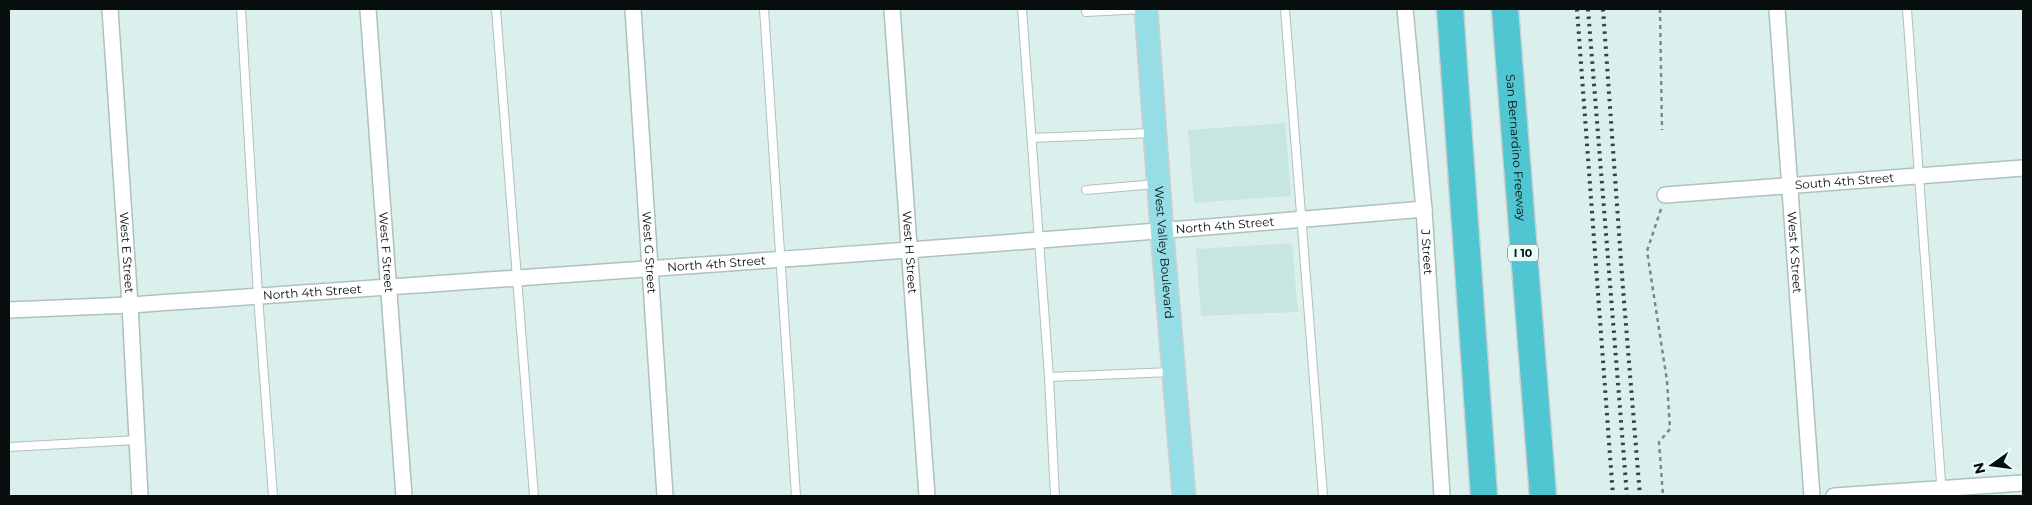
<svg xmlns="http://www.w3.org/2000/svg" width="2032" height="505" font-family="Montserrat,sans-serif">
<style>
.built{fill:#c8e6e0}
.lines{fill:none;stroke-linecap:round;stroke-linejoin:round}
.service-casing{stroke:#adc1be;stroke-width:10}
.minor-casing{stroke:#adc1be;stroke-width:18}
.primary-casing{stroke:#cdcfcf;stroke-width:25}
.motorway-casing{stroke:#cdcfcf;stroke-width:29}
.path{stroke:#798785;stroke-width:2.5;stroke-dasharray:4 4;stroke-linecap:butt}
.service{stroke:#fff;stroke-width:8}
.minor{stroke:#fff;stroke-width:15}
.primary{stroke:#97dde5;stroke-width:22}
.motorway{stroke:#51c6d3;stroke-width:26}
.rail{stroke:#374140;stroke-width:4;stroke-dasharray:2.5 5;stroke-linecap:butt}
.labels{text-anchor:middle;stroke-width:4.5;stroke-linejoin:round;paint-order:stroke}
.shield{fill:#e8fefa;stroke:#4a5654;stroke-width:1}
.shield-label{font-size:11px;font-weight:bold;fill:#070e0d}
.street-label{font-size:12px;fill:#070e0d;stroke:#e8fefa}
</style>
<rect width="100%" height="100%" fill="#dbf0ec"/>
<g class="built">
<path d="M1285 123 1291 196 1194 203 1188 130Z"/>
<path d="M1292 243 1298 312 1201 316 1196 249Z"/>
</g>
<g class="lines">
<g class="service-casing">
<g id="service">
<path d="M241 9 258 296 273 496"/>
<path d="M496 9 534 496"/>
<path d="M764 9 796 496"/>
<path d="M1022 9 1049 377 1055 496"/>
<path d="M1086 9V12L1144 9"/>
<path d="M1285 9 1323 496"/>
<path d="M1907 9 1942 496"/>
<path d="M1032 138 1152 133"/>
<path d="M1086 190 1156 184"/>
<path d="M1049 377 1172 372"/>
<path d="M9 447 137 440"/>
</g>
</g>
<g class="minor-casing">
<g id="minor">
<path id="s1" d="M110 9 130 305 140 496"/>
<path id="s2" d="M368 9 404 496"/>
<path id="s3" d="M633 9 665 496"/>
<path id="s4" d="M892 9 927 496"/>
<path id="s5" d="M1405 9 1424 209 1442 496"/>
<path id="s6" d="M1777 9 1812 496"/>
<path id="s7" d="M1665 195 2023 168"/>
<path id="s8" d="M9 310 130 305C561 275 993 246 1424 209"/>
<path d="M1834 496 2023 483"/>
</g>
</g>
<g class="primary-casing">
<g id="primary">
<path id="s9" d="M1146 9 1162 232 1184 496"/>
</g>
</g>
<g class="motorway-casing">
<g id="motorway">
<path d="M1450 9 1484 496"/>
<path id="s10" d="M1505 9 1543 496"/>
</g>
</g>
<g class="path">
<path d="M1660 9 1662 130"/>
<path d="M1661 209 1647 251 1667 381 1670 429 1659 442 1663 496"/>
</g>
<use href="#service" class="service"/>
<use href="#minor" class="minor"/>
<use href="#primary" class="primary"/>
<use href="#motorway" class="motorway"/>
<g class="rail">
<path d="M1577 9 1613 496"/>
<path d="M1588 9 1627 496"/>
<path d="M1603 9 1623 289 1640 496"/>
</g>
</g>
<g class="labels">
<rect class="shield" x="1508" y="244.5" width="30" height="17" rx="4"/>
<g class="shield-label">
<text x="1523" y="257">I 10</text>
</g>
<g class="street-label">
<text dy="4" stroke="none"><textPath href="#s10" startOffset="139">San Bernardino Freeway</textPath></text>
<text dy="4" stroke="none"><textPath href="#s7" startOffset="180">South 4th Street</textPath></text>
<text dy="4" stroke="none"><textPath href="#s8" startOffset="1219">North 4th Street</textPath></text>
<text dy="4" stroke="none"><textPath href="#s1" startOffset="244">West E Street</textPath></text>
<text dy="4" stroke="none"><textPath href="#s2" startOffset="244">West F Street</textPath></text>
<text dy="4" stroke="none"><textPath href="#s5" startOffset="244">J Street</textPath></text>
<text dy="4" stroke="none"><textPath href="#s3" startOffset="244">West G Street</textPath></text>
<text dy="4" stroke="none"><textPath href="#s4" startOffset="244">West H Street</textPath></text>
<text dy="4" stroke="none"><textPath href="#s9" startOffset="244">West Valley Boulevard</textPath></text>
<text dy="4" stroke="none"><textPath href="#s6" startOffset="244">West K Street</textPath></text>
<text dy="4" stroke="none"><textPath href="#s8" startOffset="709">North 4th Street</textPath></text>
<text dy="4" stroke="none"><textPath href="#s8" startOffset="304">North 4th Street</textPath></text>
</g>
</g>
<rect width="2032" height="505" fill="none" stroke="#070e0d" stroke-width="20"/>
<g transform="translate(1992 465) rotate(256)" stroke="#e8fefa" stroke-width="4" paint-order="stroke">
<path d="M0-4L9 19L0 12L-9 19Z" fill="#070e0d"/>
<text y="-8" font-size="14" font-weight="bold" text-anchor="middle" fill="#070e0d">N</text>
</g>
</svg>
